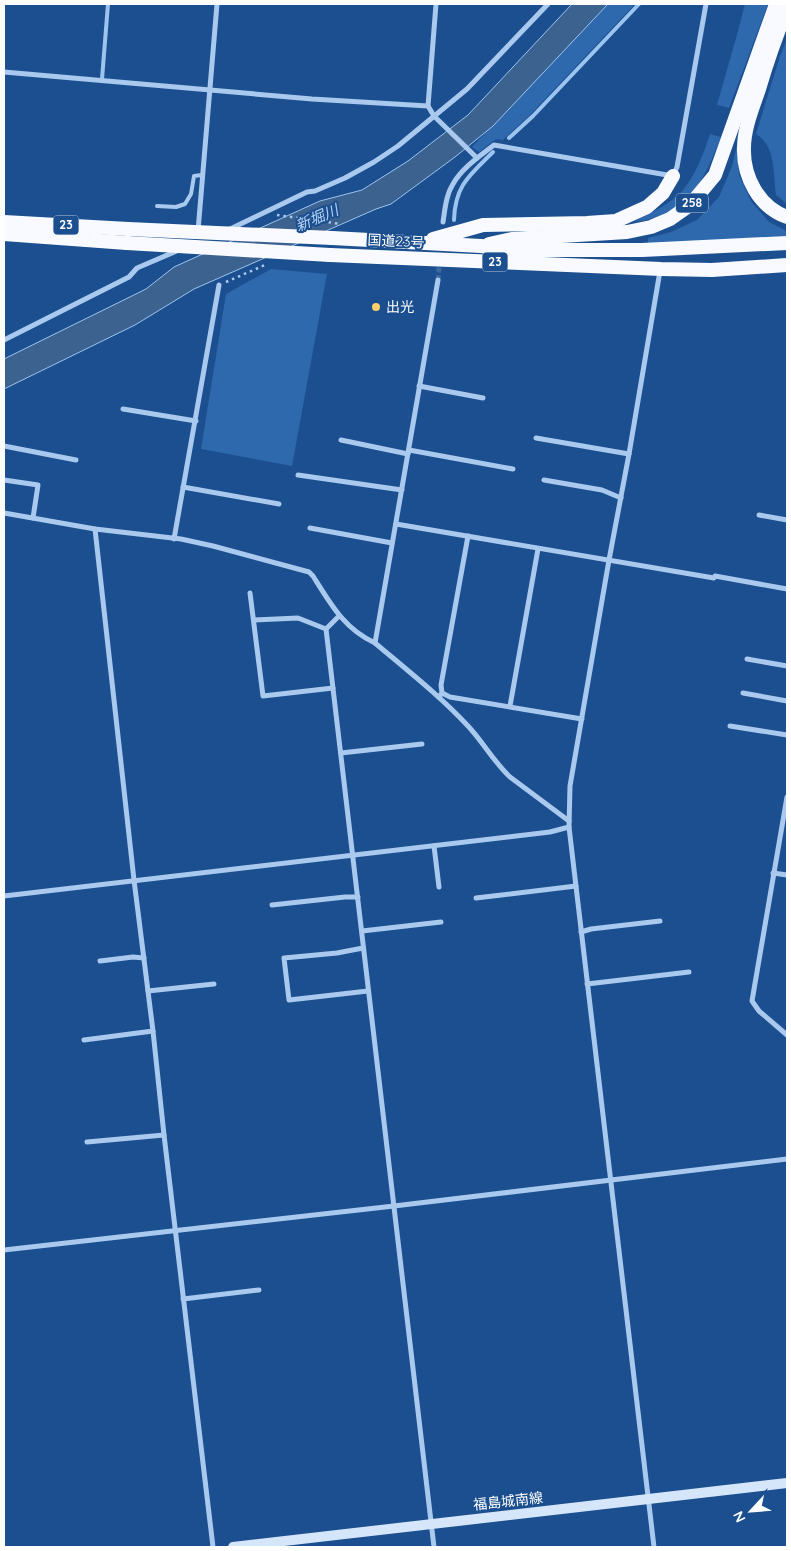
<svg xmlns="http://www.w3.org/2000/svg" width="791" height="1551" font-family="Quicksand,'Noto Sans JP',sans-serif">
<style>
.green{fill:#2e69ad}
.water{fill:#3c6290;stroke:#9cc4f0}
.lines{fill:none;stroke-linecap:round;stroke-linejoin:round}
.stream{stroke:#9cc4f0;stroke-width:4}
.minor-tunnel{stroke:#3d69a0;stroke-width:5;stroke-dasharray:5 2.5;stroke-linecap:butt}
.path{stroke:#a9c9ee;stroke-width:2.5;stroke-dasharray:2.5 4;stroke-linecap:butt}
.service{stroke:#a9c9ee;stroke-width:4}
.minor{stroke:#a9c9ee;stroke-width:5}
.secondary{stroke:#d6e6fa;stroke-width:10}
.trunk{stroke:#f8faff;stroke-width:14}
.trunk-bridge{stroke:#f8faff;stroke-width:14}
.poi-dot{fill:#ffd166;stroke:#1b4f8f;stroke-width:2}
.labels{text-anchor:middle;stroke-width:4;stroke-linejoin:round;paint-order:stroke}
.shield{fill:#1b4f8f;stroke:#bbcadd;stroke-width:1}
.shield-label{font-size:12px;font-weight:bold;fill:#fff}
.street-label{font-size:14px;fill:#fff;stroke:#1b4f8f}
.poi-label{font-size:14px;fill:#fff;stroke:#1b4f8f;text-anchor:start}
.water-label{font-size:15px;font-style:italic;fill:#b5d3f5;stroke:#1b4f8f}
</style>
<rect width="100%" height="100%" fill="#1b4f8f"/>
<g class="green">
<path d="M607 4H635L530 115 503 140 496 139 479 152 472 147Z"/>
<path d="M745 4H768L729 108 717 105 738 31Z"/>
<path d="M787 39 786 187 787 204 776 195C773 173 776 146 756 134L780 56Z"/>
<path d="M710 134 721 137C708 170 694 205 657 217 650 219 642 221 634 222 648 214 673 203 683 190 696 174 704 153 710 134Z"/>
<path d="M737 145 739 175 751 201 769 222 787 231V240L648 245V238L671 232 697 220 719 197 732 166Z"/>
<path d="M271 269 327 274 292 466 201 449 226 294Z"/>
</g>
<path class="water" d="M572 4H608L493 126 455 157 391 204 376 209 194 289 135 325 4 389V359L146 289 174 267 320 201 362 190 408 161 468 115Z"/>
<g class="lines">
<g class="stream">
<path d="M102 79 108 4"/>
<path d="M509 138 533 116 639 4"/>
<path d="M454 220C455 185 470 175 493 152"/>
</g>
<path class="minor-tunnel" d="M438 280 441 245"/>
<g class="path">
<path d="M277 215 341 224"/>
<path d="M226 282 265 265"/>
</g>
<path class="service" d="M157 206 176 207 185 204 191 194 194 176 202 175"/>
<g class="minor">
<path d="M4 72 312 99 428 106 434 116 477 158"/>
<path d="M428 106 436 4"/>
<path d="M443 222C445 209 446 195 453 184 462 168 480 156 494 145L673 176 677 167 706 4"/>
<path d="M228 230 307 192 315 191 345 178 374 162 398 146 467 89 548 4"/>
<path d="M198 231 217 4"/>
<path d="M4 340 129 277 137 268 179 250"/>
<path d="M419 386 483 398"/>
<path d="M123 409 196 421"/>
<path d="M536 438 629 454"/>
<path d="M341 440 408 454"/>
<path d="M4 446 76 460"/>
<path d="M409 450 513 469"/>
<path d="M298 475 402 490"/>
<path d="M4 480 38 485 33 518"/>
<path d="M544 480 602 490 621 498"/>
<path d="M183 487 279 504"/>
<path d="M4 513 95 529 181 539 213 546 309 572 313 576C330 603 344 629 375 643 407 670 440 696 468 726 483 742 494 762 510 777L569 821"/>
<path d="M759 515 787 520"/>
<path d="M396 524 714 578 715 576 787 589"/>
<path d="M310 528 392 543"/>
<path d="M95 529 134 880 153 1031 164 1135 213 1547"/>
<path d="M174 539 219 285"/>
<path d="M250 593 263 696 333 688"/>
<path d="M254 620 298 618 326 629 434 1547"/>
<path d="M326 629 339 616"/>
<path d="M375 643 438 280"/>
<path d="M747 659 787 666"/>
<path d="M442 693 450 697 582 719"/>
<path d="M743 693 787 701"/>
<path d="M439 697 442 693 441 685 468 536"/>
<path d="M510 706 538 549"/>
<path d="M730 726 787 735"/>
<path d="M341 753 422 744"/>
<path d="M787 797 752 1001 759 1011 787 1035"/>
<path d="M434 846 439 887"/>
<path d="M773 873 787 875"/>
<path d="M4 896 550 832 569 827"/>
<path d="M476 898 576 886"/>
<path d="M272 905 345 897H358"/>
<path d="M362 931 441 922"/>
<path d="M581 932 591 929 660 921"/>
<path d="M363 948 337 953 284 958 289 1000 368 991"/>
<path d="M100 961 133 957 144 958"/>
<path d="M587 984 689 972"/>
<path d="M148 991 214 984"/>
<path d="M84 1040 153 1031"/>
<path d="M87 1142 164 1135"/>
<path d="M4 1250 394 1206 787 1159"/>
<path d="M183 1299 259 1290"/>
<path d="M654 1547 569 827 570 786 609 560 629 454 660 271"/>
</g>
<path class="secondary" d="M233 1547 787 1483"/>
<g class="trunk">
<path d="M787 10C776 35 767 62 759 89 753 107 744 128 744 148 743 177 759 207 787 217"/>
<path d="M4 222 128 229"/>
<path d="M4 234 127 243"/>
<path d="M332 238 481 246 511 250H642L787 243"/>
<path d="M433 239 483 225 587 223 616 221 647 207 663 193 673 176"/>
<path d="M489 244 512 239 627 232 651 227 670 219 690 205 715 175 776 4"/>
<path d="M330 255 661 269 712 270 787 265"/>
</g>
<g class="trunk-bridge">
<path d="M128 229 332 238"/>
<path d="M127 243 330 255"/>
</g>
</g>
<circle class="poi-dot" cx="376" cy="307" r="5"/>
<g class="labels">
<g class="shield">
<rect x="676" y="193.5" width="32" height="19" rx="4"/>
<rect x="53.5" y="215.5" width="25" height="19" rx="4"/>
<rect x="482.5" y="252.5" width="25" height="19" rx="4"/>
</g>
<g class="shield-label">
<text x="692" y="207">258</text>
<text x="66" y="229">23</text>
<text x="495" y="266">23</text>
</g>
<g class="street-label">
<text transform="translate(396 241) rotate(3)" y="5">国道23号</text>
<text transform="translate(508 1501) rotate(-6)" y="5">福島城南線</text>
</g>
<g class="poi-label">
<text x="386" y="312">出光</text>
</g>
<g class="water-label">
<text transform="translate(317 218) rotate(-23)" y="5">新堀川</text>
</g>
</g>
<rect width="791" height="1551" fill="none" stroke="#ffffff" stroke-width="10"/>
<g transform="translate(751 1511) rotate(244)" stroke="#1b4f8f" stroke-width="4" paint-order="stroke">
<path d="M0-4L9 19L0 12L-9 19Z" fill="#ffffff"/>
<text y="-8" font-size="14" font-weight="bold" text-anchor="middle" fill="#ffffff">N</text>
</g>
</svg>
